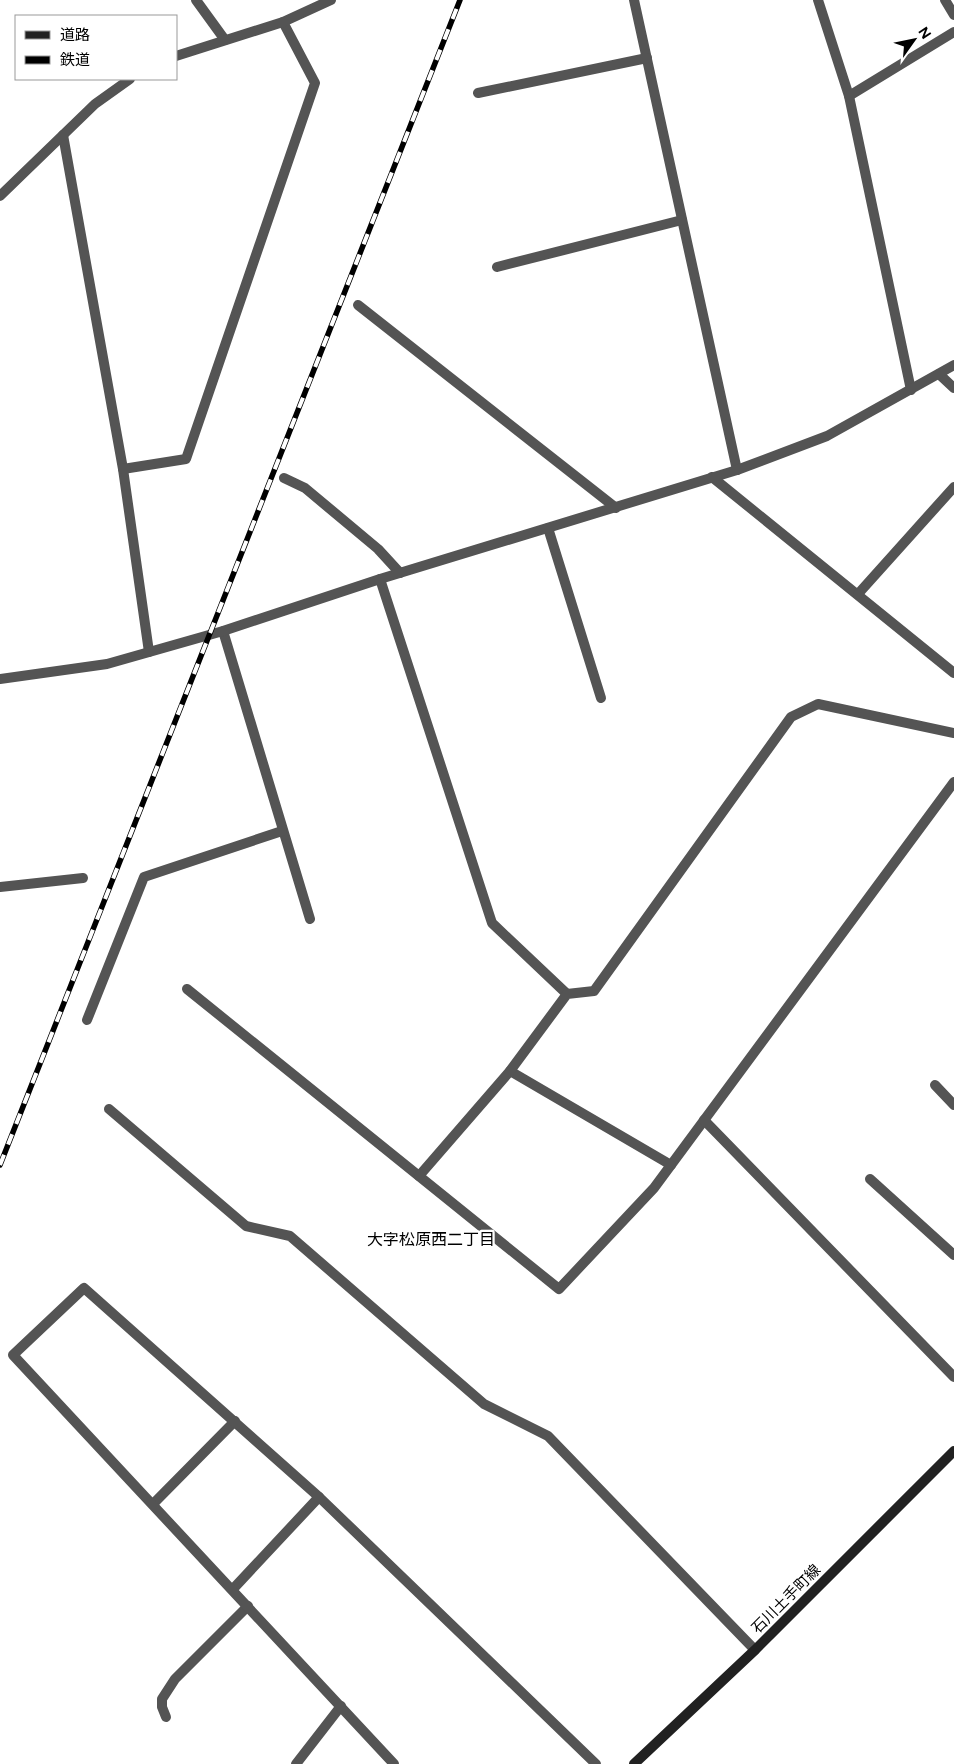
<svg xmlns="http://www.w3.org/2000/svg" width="954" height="1764" font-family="Figtree,'Noto Sans JP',sans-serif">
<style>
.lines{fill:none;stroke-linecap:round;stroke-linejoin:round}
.minor{stroke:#545454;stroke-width:10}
.tertiary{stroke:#545454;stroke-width:10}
.secondary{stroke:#212121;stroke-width:10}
.rail-casing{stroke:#000;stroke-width:5.5}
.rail{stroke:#fff;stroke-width:4;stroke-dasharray:11;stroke-linecap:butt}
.labels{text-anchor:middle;stroke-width:4.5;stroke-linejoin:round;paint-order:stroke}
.street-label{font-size:15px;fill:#000;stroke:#fff}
.neighbourhood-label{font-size:16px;fill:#000;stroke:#fff}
</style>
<rect width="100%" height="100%" fill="#fff"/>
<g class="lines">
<g class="minor">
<path d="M634 0 737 470"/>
<path d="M818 0 849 96 911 390"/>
<path d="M945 0 954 15"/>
<path d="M478 93 647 58"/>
<path d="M849 96 954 32"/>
<path d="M63 135 123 469 149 652"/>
<path d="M497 267 682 220"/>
<path d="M358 305 616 508"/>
<path d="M939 374 954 388"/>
<path d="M123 469 186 459 315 83 283 22"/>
<path d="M712 477 954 673"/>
<path d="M284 478 305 488 378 549 400 573"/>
<path d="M548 528 601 698"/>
<path d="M380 579 492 923 567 994"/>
<path d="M858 594 954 487"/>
<path d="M223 631 310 919"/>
<path d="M0 679 107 664 223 631 380 579 737 470 827 436 954 365"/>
<path d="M0 887 83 878"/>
<path d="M187 989 559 1289 654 1188 954 782"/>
<path d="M87 1020 144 877 282 831"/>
<path d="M510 1071 671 1165"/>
<path d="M935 1085 954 1105"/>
<path d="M109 1109 246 1226 290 1236 484 1404 548 1436 755 1650"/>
<path d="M704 1120 954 1377"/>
<path d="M419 1176 510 1071 567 994 594 991 791 717 818 704 954 733"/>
<path d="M870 1179 954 1255"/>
<path d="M153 1504 235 1421"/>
<path d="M233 1589 319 1497"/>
<path d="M166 1717 162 1707V1699L175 1679 248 1606"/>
<path d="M296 1764 341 1706"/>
<path d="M394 1764 13 1355 84 1288 319 1497 596 1764"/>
</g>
<g class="tertiary">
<path d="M196 0 225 40"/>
<path d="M176 56 283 22 331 0"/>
<path d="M0 196 95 104 130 79"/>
</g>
<path class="secondary" d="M634 1764 755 1650 954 1451"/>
<g class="rail-casing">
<path id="rail" d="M0 1165 460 0"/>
</g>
<use href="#rail" class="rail"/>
</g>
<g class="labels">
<g class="street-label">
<text transform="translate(786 1599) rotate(-45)" y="5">石川土手町線</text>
</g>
<g class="neighbourhood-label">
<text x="431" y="1245">大字松原西二丁目</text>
</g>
</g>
<rect x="15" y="15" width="162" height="65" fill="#ffffff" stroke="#999999"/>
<rect x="25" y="31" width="25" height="8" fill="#212121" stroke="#999999"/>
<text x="60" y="40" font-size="15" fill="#000000">道路</text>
<rect x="25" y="56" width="25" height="8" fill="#000000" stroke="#999999"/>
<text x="60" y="65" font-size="15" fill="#000000">鉄道</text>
<g transform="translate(914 40) rotate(57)" stroke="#ffffff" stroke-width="4" paint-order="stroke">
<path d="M0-4L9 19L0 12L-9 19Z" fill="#000000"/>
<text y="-8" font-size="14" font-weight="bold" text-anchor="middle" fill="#000000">N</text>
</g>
</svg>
